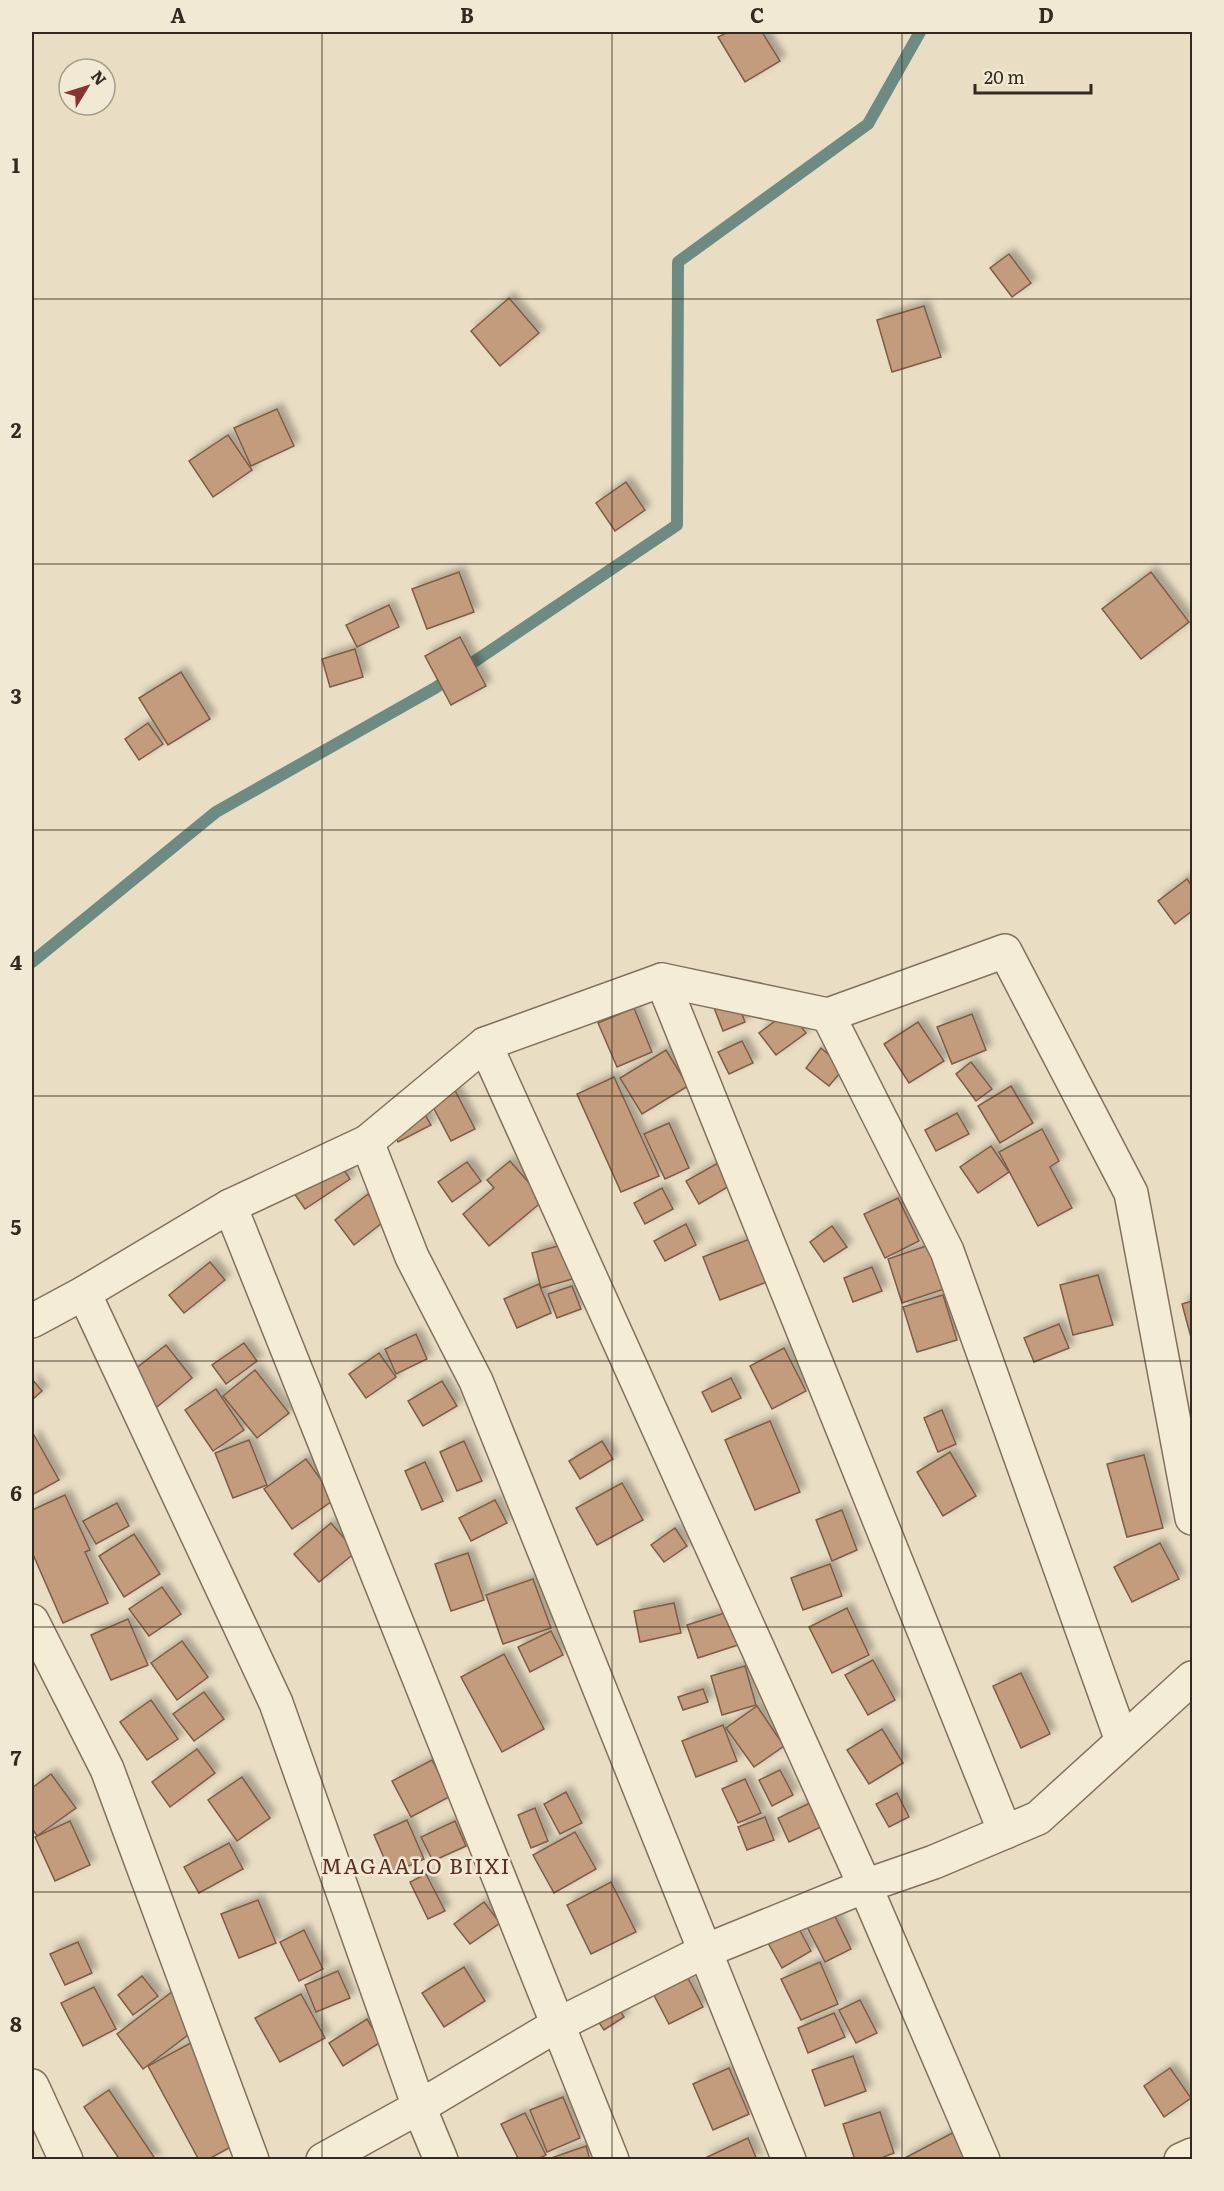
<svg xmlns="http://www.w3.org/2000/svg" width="1224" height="2191" font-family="Literata,serif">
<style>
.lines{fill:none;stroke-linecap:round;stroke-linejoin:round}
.stream{stroke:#6d8a83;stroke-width:12}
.building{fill:#c39b7d;stroke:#7e5c45;stroke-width:1.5;filter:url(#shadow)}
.minor-casing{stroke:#82705c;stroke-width:36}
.minor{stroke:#f5ecd6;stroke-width:33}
.grid{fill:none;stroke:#33291f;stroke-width:1.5;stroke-opacity:0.55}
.labels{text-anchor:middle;stroke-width:5;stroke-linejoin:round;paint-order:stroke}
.quarter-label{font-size:21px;letter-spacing:1.5px;fill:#5b2f22;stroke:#f1e9d3}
.neatline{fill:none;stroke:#33291f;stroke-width:2}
.grid-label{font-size:20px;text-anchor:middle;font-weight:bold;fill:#33291f}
</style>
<defs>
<filter id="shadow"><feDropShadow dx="5.5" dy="-5.5" stdDeviation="3" flood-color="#0004"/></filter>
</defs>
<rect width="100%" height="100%" fill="#e9dec4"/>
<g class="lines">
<path class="stream" d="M32 962 216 812 435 688 677 525 678 262 868 124 920 32"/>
</g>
<g class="building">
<path d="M728 32H762L780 61 745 82 718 37Z"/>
<path d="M1009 254 1031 283 1012 297 990 268Z"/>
<path d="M509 298 539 333 500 366 471 331Z"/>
<path d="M924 306 941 357 892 372 877 320Z"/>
<path d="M277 409 294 446 251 466 234 428Z"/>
<path d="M228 435 252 470 213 497 189 461Z"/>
<path d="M626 482 645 510 615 531 596 503Z"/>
<path d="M459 572 474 612 427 629 412 589Z"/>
<path d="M1151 572 1189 622 1141 659 1102 609Z"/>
<path d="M389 605 399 627 357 647 346 625Z"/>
<path d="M460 637 486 686 451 705 425 656Z"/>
<path d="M355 649 363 677 330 687 322 659Z"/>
<path d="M181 672 210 719 168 745 139 698Z"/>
<path d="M148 723 163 744 139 760 125 739Z"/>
<path d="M1187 879 1192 886V911L1175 924 1158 901Z"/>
<path d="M733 991 745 1022 723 1031 711 1000Z"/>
<path d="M634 1008 652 1052 617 1067 598 1023Z"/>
<path d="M789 1011 806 1033 776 1055 759 1033Z"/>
<path d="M972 1014 986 1050 952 1064 937 1027Z"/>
<path d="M918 1022 944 1061 909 1083 884 1044Z"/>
<path d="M742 1041 753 1063 729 1074 718 1052Z"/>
<path d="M821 1048 844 1068 829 1086 806 1068Z"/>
<path d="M666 1050 688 1086 642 1114 620 1078Z"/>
<path d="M971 1062 992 1089 976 1101 956 1074Z"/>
<path d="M447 1075 475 1129 451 1141 423 1088Z"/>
<path d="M614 1077 659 1176 621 1192 577 1094Z"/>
<path d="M1011 1086 1033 1123 1000 1143 978 1106Z"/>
<path d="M420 1106 431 1125 398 1142 388 1123Z"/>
<path d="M957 1113 969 1134 936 1151 925 1130Z"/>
<path d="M669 1123 689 1168 665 1179 644 1134Z"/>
<path d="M1042 1129 1059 1161 1050 1167 1072 1208 1038 1226 999 1152Z"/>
<path d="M991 1146 1009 1172 978 1193 960 1167Z"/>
<path d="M331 1151 350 1179 305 1209 286 1182Z"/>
<path d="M510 1161 544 1200 489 1246 463 1214 494 1188 487 1180Z"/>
<path d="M467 1162 481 1181 452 1202 438 1182Z"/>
<path d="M718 1163 731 1185 699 1204 686 1181Z"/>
<path d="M662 1188 673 1209 645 1224 634 1203Z"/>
<path d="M368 1194 387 1219 354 1245 335 1220Z"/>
<path d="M898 1198 919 1241 885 1258 864 1214Z"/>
<path d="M686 1224 696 1245 665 1261 654 1241Z"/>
<path d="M832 1226 847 1247 824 1262 810 1242Z"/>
<path d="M755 1237 772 1280 720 1300 703 1257Z"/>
<path d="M580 1240 590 1274 541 1288 532 1253Z"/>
<path d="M929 1245 944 1289 902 1303 888 1259Z"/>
<path d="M210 1262 225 1280 184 1313 169 1295Z"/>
<path d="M872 1267 882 1291 853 1302 844 1278Z"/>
<path d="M1098 1275 1113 1325 1073 1335 1060 1285Z"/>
<path d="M539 1284 551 1313 517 1328 504 1299Z"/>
<path d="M572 1286 581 1309 557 1318 548 1294Z"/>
<path d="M943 1295 957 1340 917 1352 903 1307Z"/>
<path d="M1192 1301V1341L1182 1304Z"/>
<path d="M1059 1324 1069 1348 1034 1362 1024 1338Z"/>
<path d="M416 1334 427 1359 396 1374 385 1349Z"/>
<path d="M244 1343 257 1361 226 1384 212 1365Z"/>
<path d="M166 1345 192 1378 157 1407 130 1373Z"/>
<path d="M784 1348 806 1391 772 1409 750 1366Z"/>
<path d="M379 1353 396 1377 366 1398 349 1374Z"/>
<path d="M255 1370 289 1413 257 1438 223 1396Z"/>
<path d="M731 1378 741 1398 712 1412 702 1392Z"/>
<path d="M32 1379 42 1391 32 1400Z"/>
<path d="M442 1381 457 1406 423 1426 408 1401Z"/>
<path d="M216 1389 244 1430 213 1451 185 1410Z"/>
<path d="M942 1410 956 1444 938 1452 924 1418Z"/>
<path d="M770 1421 800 1492 755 1510 725 1440Z"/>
<path d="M34 1435 59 1480 32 1495V1437Z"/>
<path d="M249 1440 267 1485 233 1498 215 1453Z"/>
<path d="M464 1441 482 1481 457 1491 440 1452Z"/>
<path d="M602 1441 613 1459 580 1479 569 1461Z"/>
<path d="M950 1452 976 1496 943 1516 917 1472Z"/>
<path d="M1144 1455 1163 1528 1127 1537 1107 1464Z"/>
<path d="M306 1459 335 1499 292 1529 264 1489Z"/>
<path d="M425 1462 443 1501 422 1510 405 1471Z"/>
<path d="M622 1483 643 1520 597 1545 576 1508Z"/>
<path d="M65 1495 90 1550 85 1552 108 1603 63 1623 32 1552V1510Z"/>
<path d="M495 1500 507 1523 471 1541 459 1518Z"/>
<path d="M117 1503 129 1526 96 1544 83 1521Z"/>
<path d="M842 1510 857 1550 832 1561 816 1520Z"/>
<path d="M331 1523 356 1552 319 1582 294 1554Z"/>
<path d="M675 1528 687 1546 664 1562 651 1545Z"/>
<path d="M134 1534 160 1574 124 1597 99 1556Z"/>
<path d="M1160 1543 1179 1579 1132 1602 1114 1567Z"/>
<path d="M468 1553 484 1600 451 1611 435 1564Z"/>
<path d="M830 1564 842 1596 803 1610 791 1578Z"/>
<path d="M533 1579 551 1628 503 1644 486 1595Z"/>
<path d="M162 1587 181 1614 149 1636 129 1609Z"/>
<path d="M674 1603 681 1633 640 1642 634 1611Z"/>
<path d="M847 1608 869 1655 832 1673 809 1627Z"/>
<path d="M728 1612 738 1645 698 1658 687 1625Z"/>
<path d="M128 1619 148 1665 111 1680 91 1635Z"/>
<path d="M551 1631 563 1655 530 1672 518 1647Z"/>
<path d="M182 1641 208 1677 177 1700 151 1663Z"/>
<path d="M504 1654 544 1729 502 1752 461 1677Z"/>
<path d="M873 1660 895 1700 868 1715 845 1675Z"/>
<path d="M745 1666 756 1705 722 1715 711 1676Z"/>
<path d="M1021 1673 1050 1734 1021 1748 993 1686Z"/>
<path d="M703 1689 708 1702 683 1710 678 1697Z"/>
<path d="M204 1692 224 1719 194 1741 173 1714Z"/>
<path d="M151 1700 178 1739 147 1760 120 1722Z"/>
<path d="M757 1706 784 1746 754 1767 726 1728Z"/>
<path d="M723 1725 737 1761 696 1777 682 1741Z"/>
<path d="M882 1729 903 1763 869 1784 847 1750Z"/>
<path d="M197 1749 215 1773 170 1807 152 1782Z"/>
<path d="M432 1760 451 1796 411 1817 392 1781Z"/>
<path d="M780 1770 793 1795 772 1806 759 1780Z"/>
<path d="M51 1774 76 1808 37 1836 32 1828V1788Z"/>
<path d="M242 1777 270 1818 237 1841 208 1800Z"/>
<path d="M745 1779 761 1813 738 1823 722 1789Z"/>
<path d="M566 1792 582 1823 560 1834 544 1804Z"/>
<path d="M897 1793 909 1817 889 1827 876 1804Z"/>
<path d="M810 1803 821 1827 789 1842 778 1818Z"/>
<path d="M535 1808 548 1841 531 1848 518 1815Z"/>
<path d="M765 1817 774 1840 747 1850 738 1827Z"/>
<path d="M407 1820 424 1859 391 1874 374 1835Z"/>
<path d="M70 1821 90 1865 55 1881 35 1837Z"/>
<path d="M455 1821 466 1846 433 1861 421 1837Z"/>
<path d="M575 1832 596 1869 554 1893 533 1855Z"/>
<path d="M229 1843 243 1869 199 1893 184 1867Z"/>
<path d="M426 1874 445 1911 428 1919 410 1882Z"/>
<path d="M611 1882 636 1932 591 1954 567 1905Z"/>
<path d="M258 1900 276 1943 239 1958 221 1914Z"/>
<path d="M484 1902 500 1923 470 1944 454 1924Z"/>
<path d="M829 1904 851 1949 825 1962 802 1917Z"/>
<path d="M798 1927 811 1951 782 1968 768 1943Z"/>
<path d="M304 1930 323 1969 299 1981 280 1942Z"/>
<path d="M78 1942 92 1973 65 1985 50 1954Z"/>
<path d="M679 1961 703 2007 669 2024 645 1978Z"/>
<path d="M820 1962 838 2004 801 2020 781 1979Z"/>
<path d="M464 1967 485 2001 444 2027 422 1993Z"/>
<path d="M338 1971 350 1998 316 2012 305 1985Z"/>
<path d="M142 1976 158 1996 133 2015 118 1995Z"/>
<path d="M94 1987 116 2029 83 2046 61 2003Z"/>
<path d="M606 1988 624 2017 604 2030 585 2002Z"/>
<path d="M173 1991 200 2026 143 2069 117 2034Z"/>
<path d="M301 1994 325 2038 280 2062 255 2018Z"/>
<path d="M860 2000 877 2033 856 2043 839 2010Z"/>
<path d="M834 2013 845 2037 808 2053 798 2028Z"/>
<path d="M367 2019 381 2042 343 2066 329 2043Z"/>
<path d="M198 2039 251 2136 207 2160H199L148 2066Z"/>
<path d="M853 2056 866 2091 825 2106 812 2070Z"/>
<path d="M729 2068 749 2114 713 2130 693 2084Z"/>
<path d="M1170 2068 1191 2098 1164 2117 1144 2086Z"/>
<path d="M109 2090 156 2160H120L84 2107Z"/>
<path d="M563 2097 580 2138 547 2152 530 2110Z"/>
<path d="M880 2112 894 2153 876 2160H855L843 2124Z"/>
<path d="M525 2113 546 2155 536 2160H519L501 2124Z"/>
<path d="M958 2130 972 2160H901Z"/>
<path d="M748 2138 757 2160H705V2158Z"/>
<path d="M586 2146 590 2160H551V2158Z"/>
</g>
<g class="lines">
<g class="minor-casing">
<g id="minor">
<path d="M662 980 1005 1832"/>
<path d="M828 1015 947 1251 1122 1741"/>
<path d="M485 1044 865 1886 983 2160"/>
<path d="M367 1142 412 1257 476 1381 789 2160"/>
<path d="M230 1206 612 2160"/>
<path d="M84 1293 276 1703 419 2107 441 2160"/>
<path d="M32 1321 84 1293 230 1206 367 1142 485 1044 662 980 828 1015 1005 951 1131 1193 1192 1518"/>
<path d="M32 1621 107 1769 252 2160"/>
<path d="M32 2086 66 2160"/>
<path d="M323 2160 419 2107 557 2025 705 1951 865 1886 934 1862 1038 1818 1192 1678"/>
<path d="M1181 2160 1192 2155"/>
</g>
</g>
<use href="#minor" class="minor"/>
</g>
<path class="grid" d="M322 32V2160M612 32V2160M902 32V2160M32 299H1192M32 564H1192M32 830H1192M32 1096H1192M32 1361H1192M32 1627H1192M32 1892H1192"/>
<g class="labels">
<g class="quarter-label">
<text x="416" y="1874">MAGAALO BIIXI</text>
</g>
</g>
<rect width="1224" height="2191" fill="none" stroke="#f1e9d3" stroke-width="66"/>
<g transform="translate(87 87) rotate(52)"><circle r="28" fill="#f1e9d3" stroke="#a59c8b" stroke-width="1.5"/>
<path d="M0-4.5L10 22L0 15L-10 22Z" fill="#8b3232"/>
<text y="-9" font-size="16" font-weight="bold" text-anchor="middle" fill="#33291f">N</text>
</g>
<path d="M975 84v9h116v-9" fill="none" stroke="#33291f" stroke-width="3"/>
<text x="984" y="84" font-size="18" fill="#33291f" stroke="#f1e9d3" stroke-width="4.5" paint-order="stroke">20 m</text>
<rect x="33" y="33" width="1158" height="2125" class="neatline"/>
<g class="grid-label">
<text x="178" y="23">A</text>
<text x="467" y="23">B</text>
<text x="757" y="23">C</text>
<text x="1046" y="23">D</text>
<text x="16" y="173">1</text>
<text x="16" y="438">2</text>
<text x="16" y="704">3</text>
<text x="16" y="970">4</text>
<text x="16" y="1235">5</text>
<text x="16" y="1501">6</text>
<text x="16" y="1766">7</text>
<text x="16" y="2032">8</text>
</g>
</svg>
